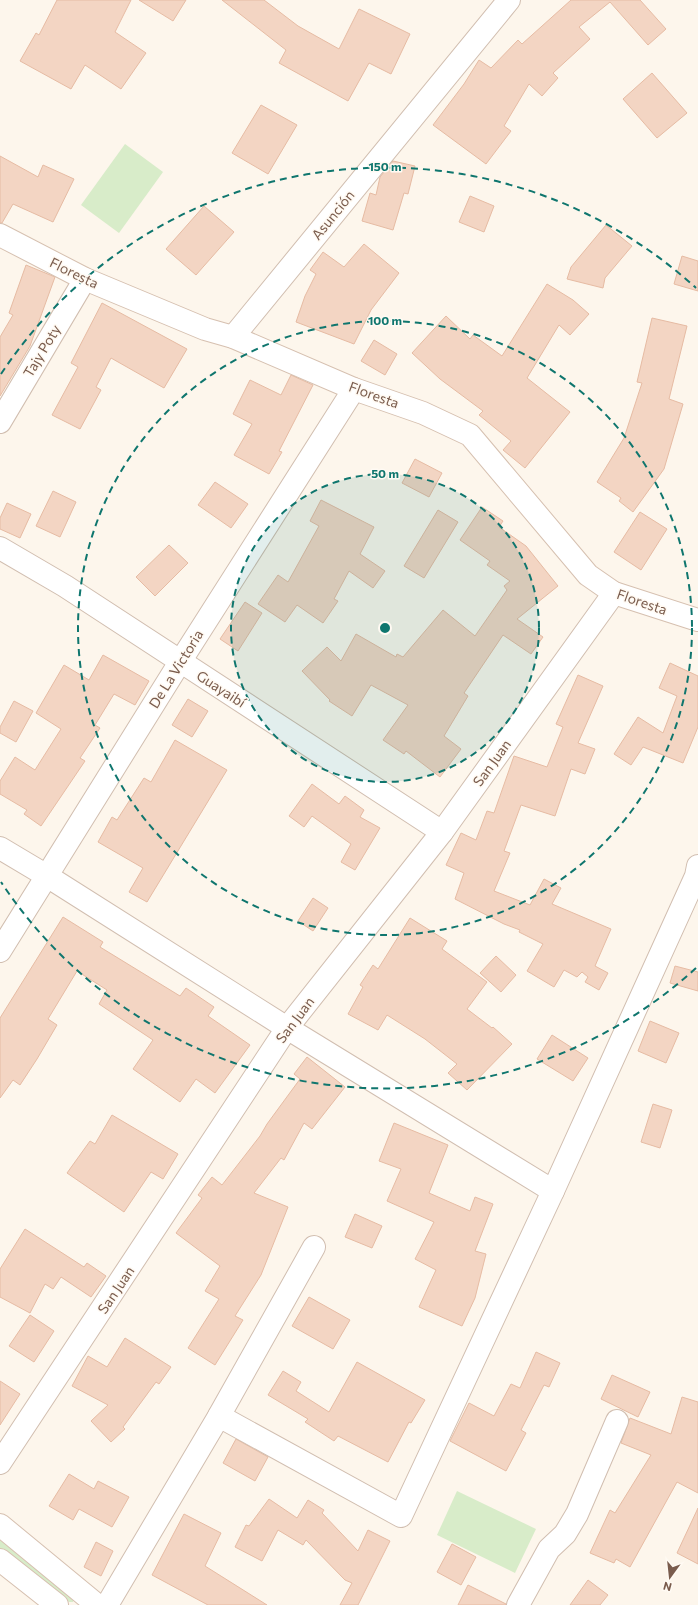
<svg xmlns="http://www.w3.org/2000/svg" width="698" height="1605" font-family="Commissioner,sans-serif">
<style>
.green{fill:#d8ecc9}
.building{fill:#f3d5c3;stroke:#e6bba3}
.lines{fill:none;stroke-linecap:round;stroke-linejoin:round}
.street-casing{stroke:#d1beb0;stroke-width:24}
.secondary-casing{stroke:#d6c0b0;stroke-width:24}
.street{stroke:#fff;stroke-width:22}
.secondary{stroke:#fff;stroke-width:22}
.ring{fill:none;stroke:#0f766e;stroke-width:2;stroke-dasharray:7 5}
.labels{text-anchor:middle;stroke-width:3;stroke-linejoin:round;paint-order:stroke}
.street-label{font-size:14px;fill:#7a5c4d;stroke:#fffaf3}
.centre{fill:#0f766e;stroke:#fffaf3;stroke-width:2}
.ring-label{font-size:12px;text-anchor:middle;font-weight:bold;fill:#0f766e;stroke:#fffaf3;stroke-width:3;stroke-linejoin:round;paint-order:stroke}
</style>
<rect width="100%" height="100%" fill="#fdf6ec"/>
<g class="green">
<path d="M125 144 163 172 119 233 81 205Z"/>
<path d="M457 1491 536 1529 515 1573 437 1535Z"/>
<path d="M0 1540 74 1598 73 1602H69L0 1548Z"/>
</g>
<g class="building">
<path d="M57 0H131L115 32 146 53 121 89 85 65 71 89 20 61 36 33 39 35Z"/>
<path d="M139 0H186L173 21Z"/>
<path d="M222 0H264L298 26 339 49 359 9 410 34 391 74 369 63 348 101 279 63 286 50Z"/>
<path d="M571 0H640L666 29 648 45 610 2 579 27 590 39 553 73 558 78 542 96 529 84 504 126 511 131 486 164 433 125 464 84 479 60 491 68 518 40 522 44Z"/>
<path d="M652 73 687 113 657 138 623 99Z"/>
<path d="M261 105 297 125 268 174 232 153Z"/>
<path d="M0 156 38 177 43 165 74 179 53 222 13 204 2 223H0Z"/>
<path d="M393 161 415 166 408 194 404 193 393 230 362 221 370 193 376 195 380 177Z"/>
<path d="M470 196 494 206 484 232 459 222Z"/>
<path d="M204 206 234 232 196 275 166 249Z"/>
<path d="M606 225 632 246 605 278 603 288 567 279 571 267Z"/>
<path d="M364 244 399 273 371 310 354 344 296 322 305 296 316 274 310 270 323 252 344 267Z"/>
<path d="M682 256 698 261V291L674 284Z"/>
<path d="M26 265 55 277 30 346 0 396V337L13 315 9 313Z"/>
<path d="M547 284 573 300 589 314 570 335 559 325 527 378 570 412 525 468 503 450 511 441 479 415 483 411 440 379 412 353 446 316 470 339 473 335 502 356Z"/>
<path d="M102 303 187 349 164 388 111 358 96 387 101 390 80 429 52 415 78 367 71 363Z"/>
<path d="M652 318 687 326 669 399 683 404 664 469 633 512 619 501 621 498 597 482 624 438 642 383 637 382Z"/>
<path d="M374 340 397 354 385 375 361 361Z"/>
<path d="M291 375 313 385 279 451 282 452 269 474 234 455 252 424 233 414 250 380 281 395Z"/>
<path d="M415 459 442 473 429 497 402 483Z"/>
<path d="M215 482 248 504 231 528 198 505Z"/>
<path d="M53 491 76 502 60 537 36 526Z"/>
<path d="M321 500 374 527 360 554 385 571 373 588 349 571 334 599 338 601 323 623 297 605 285 622 258 604 278 575 288 582 319 526 310 521Z"/>
<path d="M7 503 31 514 20 538 0 529V518Z"/>
<path d="M482 507 503 521 499 527 526 546 558 586 517 619 543 637 531 654 503 635 464 693 468 696 444 736 461 749 440 777 406 751 404 754 383 740 408 705 371 685 352 716 329 701 330 700 302 671 327 647 341 661 356 634 396 657 397 654 403 657 443 610 475 636 507 590 504 586 510 581 487 565 490 561 460 540Z"/>
<path d="M438 510 458 522 424 578 404 566Z"/>
<path d="M640 512 667 529 641 570 614 552Z"/>
<path d="M169 545 188 563 155 596 136 577Z"/>
<path d="M245 602 262 613 238 651 220 639Z"/>
<path d="M103 655 149 681 135 705 114 694 95 725 100 728 80 758 85 761 41 826 24 814 27 810 0 794V781L15 757 35 770 61 729 36 713 64 665 89 680Z"/>
<path d="M670 663 698 676V727L683 763 643 747 631 765 614 754 638 717 663 733 677 696 659 688Z"/>
<path d="M578 675 603 686 578 743 595 749 585 774 571 769 555 816 521 805 504 851 510 853 494 891 530 905 544 879 561 888 552 904 611 929 595 966 608 973 599 990 585 982 588 977 582 972 577 977 564 970 554 987 527 971 543 944 519 932 520 930 504 924 455 899 464 873 446 865 461 833 476 840 487 811 494 813 514 756 547 767 563 727 556 724Z"/>
<path d="M188 699 208 711 192 737 172 725Z"/>
<path d="M14 701 33 711 16 742 0 733V727Z"/>
<path d="M175 740 227 770 147 902 129 892 143 868 98 842 112 817 117 820 144 778 151 782Z"/>
<path d="M312 784 339 804 345 796 364 810 360 817 380 828 355 870 341 862 351 844 312 816 304 827 289 816Z"/>
<path d="M313 898 328 908 313 931 298 921Z"/>
<path d="M63 917 103 942 100 947 180 996 186 988 214 1007 208 1016 250 1045 215 1093 196 1079 180 1102 133 1069 153 1040 99 1004 107 990 77 971 48 1019 57 1025 37 1059 20 1085 13 1080 0 1098V1018Z"/>
<path d="M410 918 447 941 442 949 487 982 467 1009 492 1028 493 1027 512 1044 467 1090 448 1073 457 1064 425 1039 387 1015 378 1030 348 1014 363 987 360 985 373 965 378 969Z"/>
<path d="M496 956 516 975 501 992 480 973Z"/>
<path d="M675 966 698 972V991L670 983Z"/>
<path d="M650 1021 679 1033 666 1063 638 1051Z"/>
<path d="M552 1035 588 1058 573 1081 537 1059Z"/>
<path d="M307 1057 345 1087 312 1129 304 1123 284 1160 281 1158 254 1193 288 1207 261 1275 235 1316 243 1320 215 1365 188 1348 219 1299 205 1291 220 1266 176 1233 202 1198 198 1195 212 1177 222 1185 260 1136 267 1124 300 1079 294 1074Z"/>
<path d="M653 1104 672 1110 660 1148 641 1142Z"/>
<path d="M112 1115 178 1154 163 1179 151 1172 124 1212 67 1173 90 1141 95 1144Z"/>
<path d="M394 1123 448 1145 429 1193 470 1211 475 1197 493 1204 475 1251 486 1254 475 1298 462 1326 419 1307 436 1270 415 1259 434 1222 387 1201 401 1169 379 1161Z"/>
<path d="M355 1214 382 1226 372 1248 345 1237Z"/>
<path d="M25 1229 84 1267 87 1263 106 1276 91 1297 61 1277 53 1289 45 1284 30 1313 0 1297V1269Z"/>
<path d="M309 1297 350 1320 333 1349 292 1326Z"/>
<path d="M30 1315 54 1331 34 1362 9 1346Z"/>
<path d="M125 1338 171 1367 159 1384 156 1382 123 1427 125 1429 111 1442 91 1421 108 1405 72 1386 88 1356 107 1367Z"/>
<path d="M536 1352 560 1363 549 1387 544 1385 521 1430 526 1433 506 1471 450 1441 469 1403 494 1416 511 1384 520 1388Z"/>
<path d="M357 1362 425 1400 411 1423 409 1422 388 1462 338 1436 334 1441 305 1422 308 1419 268 1395 283 1371 301 1382 296 1391 329 1412Z"/>
<path d="M612 1375 650 1392 638 1417 601 1399Z"/>
<path d="M0 1381 20 1394 0 1425Z"/>
<path d="M682 1397 698 1402V1493L677 1482 630 1567 616 1559 614 1563 590 1553 610 1510 615 1513 651 1455 621 1443 630 1418 671 1434Z"/>
<path d="M236 1439 268 1457 255 1481 223 1463Z"/>
<path d="M69 1474 94 1489 98 1481 129 1497 112 1527 79 1509 73 1520 49 1506Z"/>
<path d="M269 1499 297 1518 308 1500 324 1510 322 1513 358 1551 368 1530 390 1541 358 1605H340L352 1583 345 1580 306 1540 303 1545 278 1530 262 1561 235 1547 246 1525 249 1526Z"/>
<path d="M698 1508V1564L677 1553Z"/>
<path d="M184 1514 221 1533 205 1566 267 1605H208L152 1575Z"/>
<path d="M96 1542 113 1551 101 1576 84 1567Z"/>
<path d="M452 1544 476 1557 461 1585 437 1572Z"/>
<path d="M588 1580 608 1595 600 1605H570Z"/>
<path d="M468 1585 506 1604V1605H458Z"/>
</g>
<g class="lines">
<g class="street-casing">
<g id="street">
<path d="M233 337 509 0"/>
<path d="M0 422 85 279"/>
<path d="M0 548 65 586 442 832"/>
<path d="M0 848 47 876 287 1028 553 1191"/>
<path d="M0 951 180 662 354 389"/>
<path d="M219 1416 401 1516 553 1191 696 876 698 866"/>
<path d="M0 1463 287 1028 442 832 614 593"/>
<path d="M107 1605 219 1416 314 1247"/>
<path d="M518 1605 549 1549 565 1534 577 1514 617 1421"/>
</g>
</g>
<g class="secondary-casing">
<g id="secondary">
<path d="M0 235 85 279 205 329 233 337 354 389 423 413 470 435 588 575 614 593 698 620"/>
<path d="M0 1525 97 1605"/>
<path d="M0 1560 57 1605"/>
</g>
</g>
<use href="#street" class="street"/>
<use href="#secondary" class="secondary"/>
</g>
<circle cx="385" cy="628" r="154" fill="#0f766e" fill-opacity=".12"/>
<g class="ring">
<circle cx="385" cy="628" r="154"/>
<circle cx="385" cy="628" r="307"/>
<path d="M696 968A461 461 0 0 1 1 882M1 374A461 461 0 0 1 696 288"/>
</g>
<g class="labels">
<g class="street-label">
<text transform="translate(333 215) rotate(-51)" y="5">Asunción</text>
<text transform="translate(74 273) rotate(26)" y="5">Floresta</text>
<text transform="translate(42 351) rotate(-59)" y="5">Tajy Poty</text>
<text transform="translate(374 395) rotate(20)" y="5">Floresta</text>
<text transform="translate(642 602) rotate(19)" y="5">Floresta</text>
<text transform="translate(176 669) rotate(-58)" y="5">De La Victoria</text>
<text transform="translate(221 689) rotate(33)" y="5">Guayaibí</text>
<text transform="translate(492 763) rotate(-54)" y="5">San Juan</text>
<text transform="translate(295 1020) rotate(-53)" y="5">San Juan</text>
<text transform="translate(116 1290) rotate(-56)" y="5">San Juan</text>
</g>
</g>
<circle cx="385" cy="628" r="6" class="centre"/>
<g class="ring-label">
<text x="385" y="171">150 m</text>
<text x="385" y="325">100 m</text>
<text x="385" y="478">50 m</text>
</g>
<g transform="translate(670 1577) rotate(195)" stroke="#fffaf3" stroke-width="3" paint-order="stroke">
<path d="M0-3L7 15L0 10L-7 15Z" fill="#7a5c4d"/>
<text y="-6" font-size="11" font-weight="bold" text-anchor="middle" fill="#7a5c4d">N</text>
</g>
</svg>
